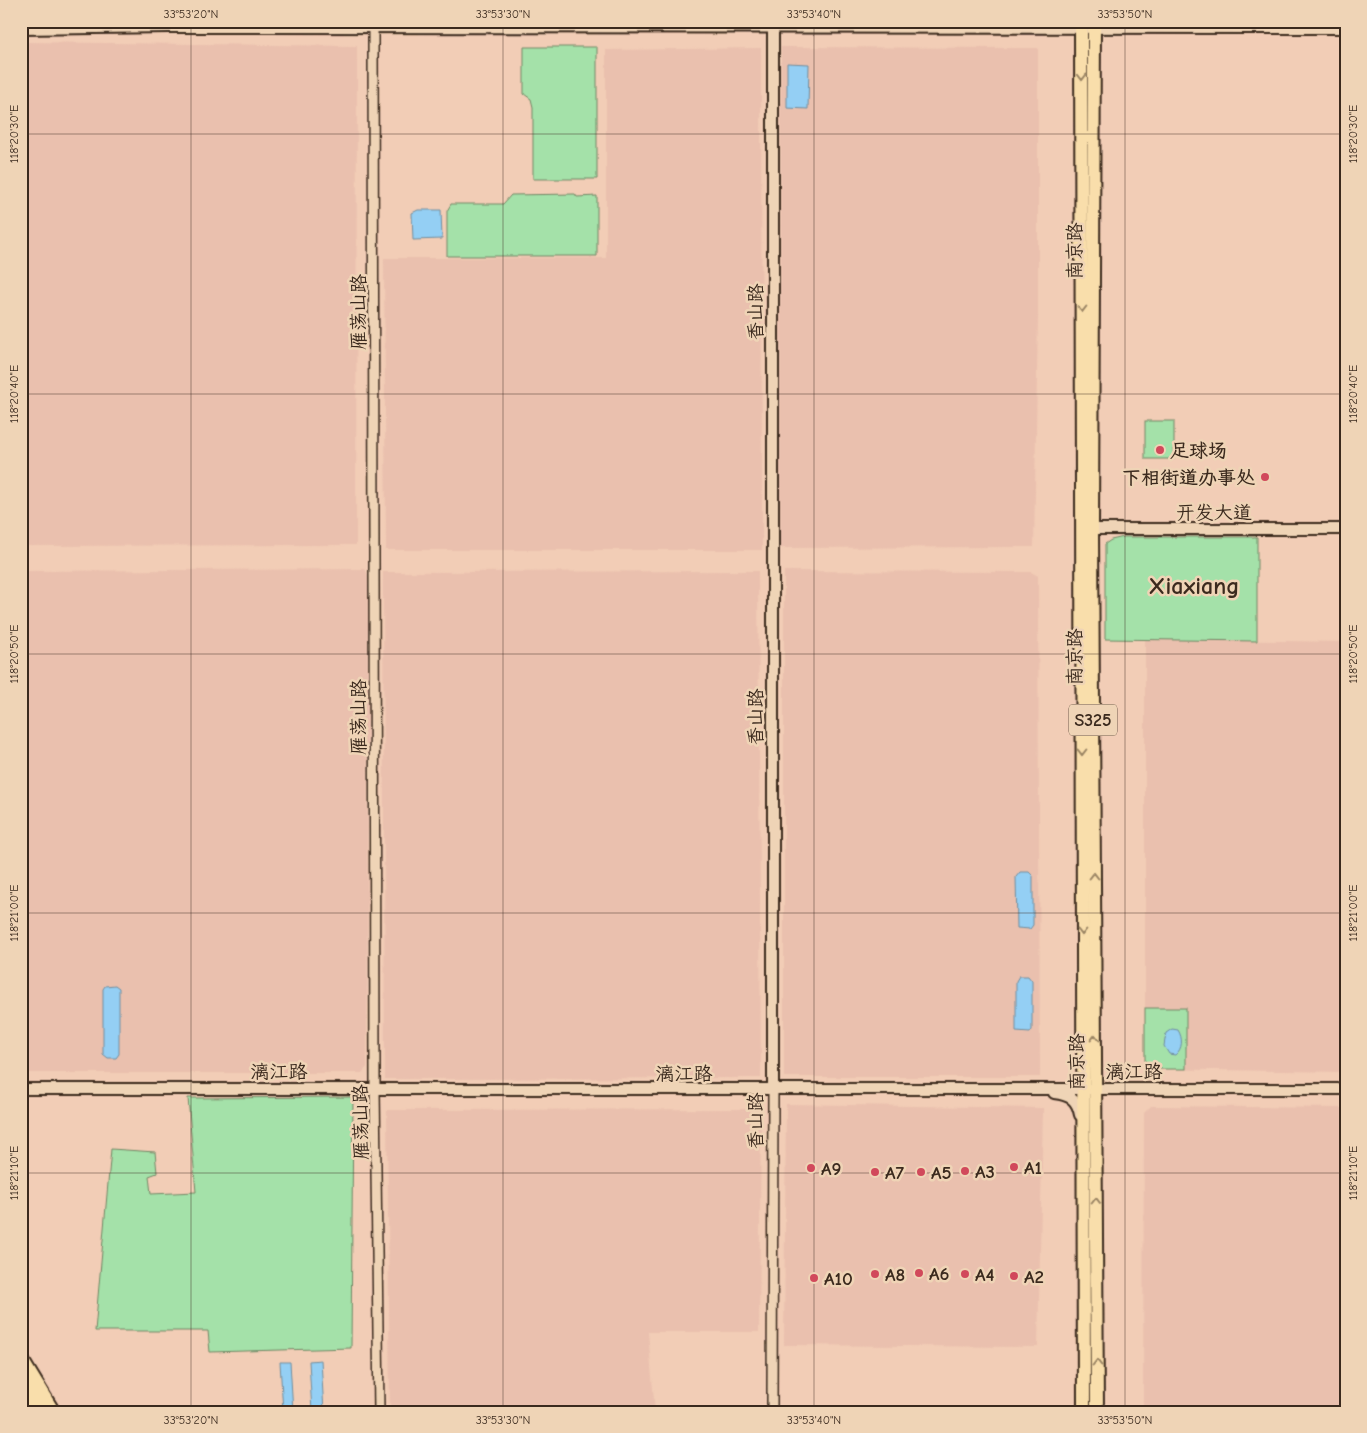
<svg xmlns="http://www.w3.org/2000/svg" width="1367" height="1433" font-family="'Comic Neue','LXGW WenKai TC',sans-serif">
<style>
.built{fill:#eac0ae}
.green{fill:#a4e1a9;stroke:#708664}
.water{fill:#94cff4;stroke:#708d9e}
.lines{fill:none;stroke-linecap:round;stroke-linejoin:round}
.minor-casing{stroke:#3b2a1e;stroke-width:12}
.tertiary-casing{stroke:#3b2a1e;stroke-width:14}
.primary-casing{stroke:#3b2a1e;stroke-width:16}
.motorway-casing{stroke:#3b2a1e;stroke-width:19}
.minor{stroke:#efd4b6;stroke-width:9}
.tertiary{stroke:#efd4b6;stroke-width:10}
.primary{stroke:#f9deab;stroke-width:12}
.motorway{stroke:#f9deab;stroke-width:15}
.oneway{stroke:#9a8464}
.ticks{fill:none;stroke:#3b2a1e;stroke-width:1;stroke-opacity:0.45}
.poi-dot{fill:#d1495b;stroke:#efd4b6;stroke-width:2}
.labels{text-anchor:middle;stroke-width:5;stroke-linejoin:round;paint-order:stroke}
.shield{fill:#efd4b6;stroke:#715d4c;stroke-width:1}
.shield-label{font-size:18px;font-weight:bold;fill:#3b2a1e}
.street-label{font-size:19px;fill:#3b2a1e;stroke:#efd4b6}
.poi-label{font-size:19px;font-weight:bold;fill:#3b2a1e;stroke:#efd4b6;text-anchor:start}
.district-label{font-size:24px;font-weight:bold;fill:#3b2a1e;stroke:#efd4b6}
.neatline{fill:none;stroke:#3b2a1e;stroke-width:2}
.ticks-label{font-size:12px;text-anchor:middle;fill:#3b2a1e}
</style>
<rect width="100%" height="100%" fill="#f2cdb6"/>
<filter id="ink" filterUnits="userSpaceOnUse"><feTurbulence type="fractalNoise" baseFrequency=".02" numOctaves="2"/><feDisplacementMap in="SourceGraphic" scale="10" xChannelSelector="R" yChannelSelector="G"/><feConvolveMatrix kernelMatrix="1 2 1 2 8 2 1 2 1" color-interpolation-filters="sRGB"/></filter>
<g filter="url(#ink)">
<g class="built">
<path d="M21 42 357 46 356 545 21 546Z"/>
<path d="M781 47 1038 48V315L1034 547 780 548Z"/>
<path d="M761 48 762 550H386L384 258H606V50Z"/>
<path d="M365 569 368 575 367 1067 362 1073H21V571Z"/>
<path d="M758 571 761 1078 385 1079 383 572Z"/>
<path d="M784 571 1031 572 1038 576 1040 1077H784Z"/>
<path d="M1145 639 1346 642V1072L1145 1069Z"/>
<path d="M786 1104 1043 1108 1038 1347 784 1345Z"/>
<path d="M1151 1106 1346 1108V1412H1143L1144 1113Z"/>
<path d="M761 1109 759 1332H648L655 1412H390L387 1110Z"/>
</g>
<g class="green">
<path d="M524 47H597V179H533V107L531 99 524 94Z"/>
<path d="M575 194 577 197 597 196V256H447V211L451 204H503L511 195Z"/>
<rect x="1145" y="421" width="29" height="38"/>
<path d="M1124 537H1257V641L1105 639V544L1111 540Z"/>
<rect x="1145" y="1008" width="41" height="61"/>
<path d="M353 1097 351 1348 210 1352 208 1331H95L111 1149 155 1152 157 1173 149 1176 151 1194 196 1192 188 1098Z"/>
</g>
<g class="water">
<path d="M787 63 809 64 808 109 787 108Z"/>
<path d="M418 210H441L442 239 413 240 412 213Z"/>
<path d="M1020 872H1029L1033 876V925L1030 929 1017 928 1016 877Z"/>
<path d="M1019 976H1028L1032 981V1030L1030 1033 1016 1032V981Z"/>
<path d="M115 985 119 988V1054L116 1058H108L103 1054V989L105 986Z"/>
<path d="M1172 1029 1178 1030C1183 1038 1183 1049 1175 1055L1169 1054 1164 1046 1166 1033Z"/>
<path d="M321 1360 324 1412H312L309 1361Z"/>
<path d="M280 1362H290L293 1412H283Z"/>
</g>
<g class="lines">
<g class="minor-casing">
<g id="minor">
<path d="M373 21 375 1089 379 1412"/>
<path d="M772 1412 773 1091"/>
</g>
</g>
<g class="tertiary-casing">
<g id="tertiary">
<path d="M21 29 169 27 1346 28"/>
<path d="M1087 529H1346"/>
<path d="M21 1089H1346"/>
<path d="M773 1091V22"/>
<path d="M1054 1093C1070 1095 1077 1099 1080 1115"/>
</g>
</g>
<g class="primary-casing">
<g id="primary">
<path d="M1081 21 1084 1412"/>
<path d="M1094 21 1092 529 1097 1412"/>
</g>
</g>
<g class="motorway-casing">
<g id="motorway">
<path d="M21 1361 52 1412"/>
<path d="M21 1384 38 1412"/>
</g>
</g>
<use href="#minor" class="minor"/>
<use href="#tertiary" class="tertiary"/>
<use href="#primary" class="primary"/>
<use href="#motorway" class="motorway"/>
</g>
<defs><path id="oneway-chevron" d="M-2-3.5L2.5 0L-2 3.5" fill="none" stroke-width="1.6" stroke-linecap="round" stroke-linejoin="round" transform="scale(1.25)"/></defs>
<g class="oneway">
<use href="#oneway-chevron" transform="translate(1082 77) rotate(90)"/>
<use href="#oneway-chevron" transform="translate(1082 309) rotate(90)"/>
<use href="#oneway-chevron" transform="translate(1082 752) rotate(90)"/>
<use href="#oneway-chevron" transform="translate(1094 876) rotate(-90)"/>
<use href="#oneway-chevron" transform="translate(1082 932) rotate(90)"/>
<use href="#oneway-chevron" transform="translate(1095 1038) rotate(-90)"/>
<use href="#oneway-chevron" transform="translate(1096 1201) rotate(-90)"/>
<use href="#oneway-chevron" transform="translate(1097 1363) rotate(-90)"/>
</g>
</g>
<path class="ticks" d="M191 21V1412M503 21V1412M814 21V1412M1125 21V1412M21 134H1346M21 394H1346M21 654H1346M21 913H1346M21 1173H1346"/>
<g class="poi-dot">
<circle cx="1160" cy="450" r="5"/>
<circle cx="1265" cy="477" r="5"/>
<circle cx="1014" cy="1167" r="5"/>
<circle cx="811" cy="1168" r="5"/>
<circle cx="965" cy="1171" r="5"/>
<circle cx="875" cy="1172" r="5"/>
<circle cx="921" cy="1172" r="5"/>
<circle cx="919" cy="1273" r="5"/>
<circle cx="875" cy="1274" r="5"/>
<circle cx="965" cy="1274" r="5"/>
<circle cx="1014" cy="1276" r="5"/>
<circle cx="814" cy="1278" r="5"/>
</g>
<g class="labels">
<rect class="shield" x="1069" y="704.5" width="48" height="31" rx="4"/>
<g class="shield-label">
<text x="1093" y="726">S325</text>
</g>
<g class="street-label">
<text transform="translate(1074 251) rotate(-90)" y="7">南京路</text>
<text transform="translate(358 312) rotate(-90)" y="7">雁荡山路</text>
<text transform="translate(755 312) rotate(-90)" y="7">香山路</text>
<text x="1214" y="519">开发大道</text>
<text transform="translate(1074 657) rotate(-90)" y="7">南京路</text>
<text transform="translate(358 717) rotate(-90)" y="7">雁荡山路</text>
<text transform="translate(755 717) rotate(-90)" y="7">香山路</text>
<text transform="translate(1076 1062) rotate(-90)" y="7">南京路</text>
<text x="279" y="1078">漓江路</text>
<text x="1134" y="1078">漓江路</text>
<text x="684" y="1080">漓江路</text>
<text transform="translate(755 1121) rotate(-90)" y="7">香山路</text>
<text transform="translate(360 1122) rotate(-91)" y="7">雁荡山路</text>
</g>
<g class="poi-label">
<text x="1170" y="457">足球场</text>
<text x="1255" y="484" text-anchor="end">下相街道办事处</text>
<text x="1024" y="1174">A1</text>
<text x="821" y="1175">A9</text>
<text x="975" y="1178">A3</text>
<text x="885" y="1179">A7</text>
<text x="931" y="1179">A5</text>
<text x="929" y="1280">A6</text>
<text x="885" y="1281">A8</text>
<text x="975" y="1281">A4</text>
<text x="1024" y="1283">A2</text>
<text x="824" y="1285">A10</text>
</g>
<g class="district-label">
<text x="1194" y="594">Xiaxiang</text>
</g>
</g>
<rect width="1367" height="1433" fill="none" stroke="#efd4b6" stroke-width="55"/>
<rect x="28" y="28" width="1312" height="1378" class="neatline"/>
<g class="ticks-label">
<text x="191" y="18">33°53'20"N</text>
<text x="503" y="18">33°53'30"N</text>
<text x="814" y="18">33°53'40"N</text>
<text x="1125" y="18">33°53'50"N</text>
<text transform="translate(1353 134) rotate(-90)" y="4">118°20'30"E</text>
<text transform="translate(14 134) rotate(-90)" y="4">118°20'30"E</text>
<text transform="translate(1353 394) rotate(-90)" y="4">118°20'40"E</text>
<text transform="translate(14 394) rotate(-90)" y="4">118°20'40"E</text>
<text transform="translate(1353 654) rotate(-90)" y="4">118°20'50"E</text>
<text transform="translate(14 654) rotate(-90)" y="4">118°20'50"E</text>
<text transform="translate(1353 913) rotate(-90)" y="4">118°21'00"E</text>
<text transform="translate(14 913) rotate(-90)" y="4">118°21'00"E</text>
<text transform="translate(1353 1173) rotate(-90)" y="4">118°21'10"E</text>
<text transform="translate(14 1173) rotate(-90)" y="4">118°21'10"E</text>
<text x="191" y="1424">33°53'20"N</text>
<text x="503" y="1424">33°53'30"N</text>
<text x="814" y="1424">33°53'40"N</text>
<text x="1125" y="1424">33°53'50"N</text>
</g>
</svg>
